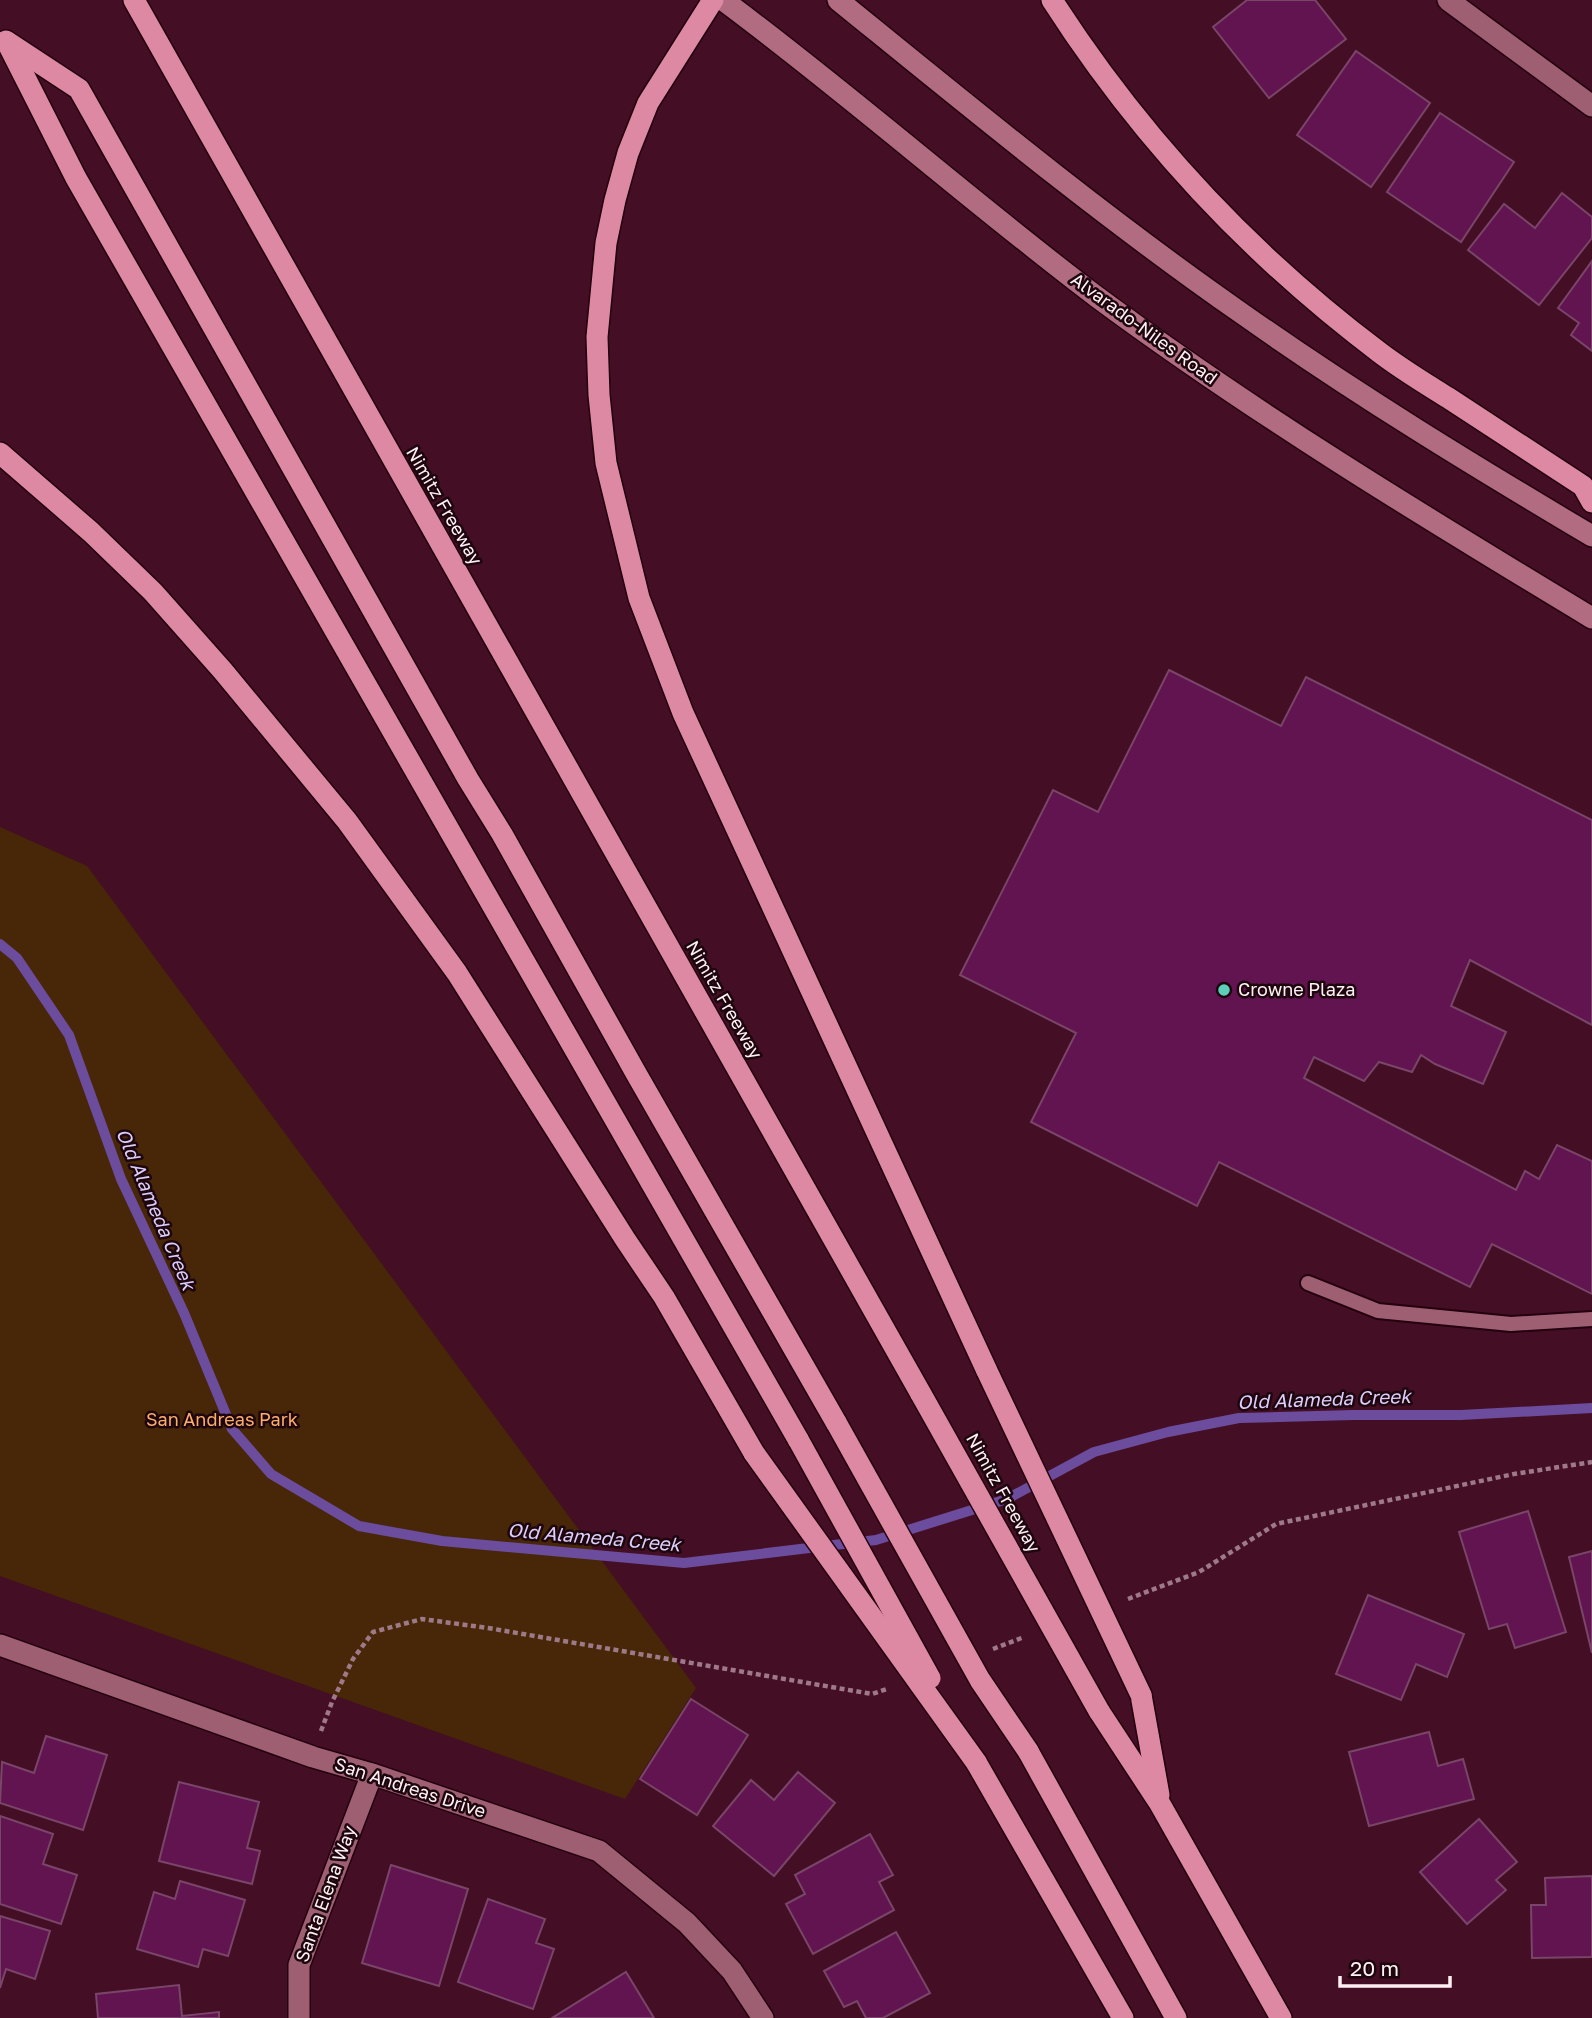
<svg xmlns="http://www.w3.org/2000/svg" width="1592" height="2018" font-family="'Golos Text',sans-serif">
<style>
.green{fill:#472708}
.lines{fill:none;stroke-linecap:round;stroke-linejoin:round}
.stream{stroke:#6c4c9d;stroke-width:10}
.building{fill:#61144f;stroke:#794568;stroke-width:2}
.service-casing{stroke:#24000e;stroke-width:18}
.minor-casing{stroke:#24000e;stroke-width:24}
.secondary-casing{stroke:#24000e;stroke-width:24}
.motorway-casing{stroke:#24000e;stroke-width:24}
.path{stroke:#9e7a88;stroke-width:4.5;stroke-dasharray:5 3.5;stroke-linecap:butt}
.service{stroke:#9e5f73;stroke-width:14}
.minor{stroke:#9e5f73;stroke-width:21}
.secondary{stroke:#b16c82;stroke-width:21}
.motorway{stroke:#de89a4;stroke-width:21}
.motorway-bridge-casing{stroke:#24000e;stroke-width:24;stroke-linecap:butt}
.motorway-bridge{stroke:#de89a4;stroke-width:21}
.poi-dot{fill:#5cceba;stroke:#1d060e;stroke-width:2.5}
.labels{text-anchor:middle;stroke-width:5;stroke-linejoin:round;paint-order:stroke}
.street-label{font-size:18px;fill:#fff0f4;stroke:#1d060e}
.poi-label{font-size:18px;fill:#fff0f4;stroke:#1d060e;text-anchor:start}
.park-label{font-size:18px;fill:#fdad6a;stroke:#1d060e}
.water-label{font-size:19px;font-style:italic;fill:#dccefb;stroke:#1d060e}
</style>
<rect width="100%" height="100%" fill="#440e24"/>
<path class="green" d="M0 827 87 866 696 1688 625 1799 0 1576Z"/>
<g class="lines">
<path class="stream" d="M0 944 17 958 69 1035 121 1179 184 1313 232 1429 271 1474 359 1526 442 1541 684 1563 876 1540 1007 1499 1094 1452 1168 1432 1239 1418 1353 1415H1461L1592 1408"/>
</g>
<g class="building">
<path d="M1247 0H1315L1346 39 1269 98 1213 27Z"/>
<path d="M1356 51 1430 103 1371 187 1297 135Z"/>
<path d="M1440 113 1514 162 1461 242 1387 192Z"/>
<path d="M1562 193 1592 217V238L1539 305 1468 250 1504 204 1535 228Z"/>
<path d="M1592 261V351L1571 335 1579 323 1558 308Z"/>
<path d="M1169 670 1281 726 1306 677 1592 820V1025L1470 960 1451 1006 1506 1032 1483 1084 1435 1064 1421 1055 1412 1072 1379 1062 1364 1081 1314 1057 1304 1078 1516 1190 1525 1171 1539 1179 1557 1145 1592 1161V1294L1492 1244 1470 1287 1219 1162 1197 1206 1031 1122 1076 1033 960 975 1053 790 1098 812Z"/>
<path d="M1528 1511 1566 1632 1515 1648 1507 1624 1489 1629 1459 1532Z"/>
<path d="M1592 1551V1653L1569 1557Z"/>
<path d="M1368 1595 1464 1634 1447 1677 1416 1664 1401 1700 1336 1674Z"/>
<path d="M691 1699 748 1735 697 1815 640 1779Z"/>
<path d="M1429 1732 1438 1766 1463 1759 1474 1799 1369 1826 1349 1752Z"/>
<path d="M46 1736 107 1755 83 1830 0 1803 2 1762 34 1773Z"/>
<path d="M798 1772 835 1803 774 1876 713 1826 751 1780 774 1800Z"/>
<path d="M179 1782 259 1802 247 1848 260 1851 252 1884 159 1861Z"/>
<path d="M0 1816 53 1834 43 1864 77 1875 61 1924 0 1904Z"/>
<path d="M1479 1819 1517 1862 1496 1880 1506 1890 1467 1924 1420 1872Z"/>
<path d="M870 1834 893 1875 879 1882 894 1910 813 1954 786 1904 805 1894 795 1875Z"/>
<path d="M391 1865 468 1889 439 1986 362 1963Z"/>
<path d="M1592 1876V1957L1532 1958 1531 1905H1546L1545 1878Z"/>
<path d="M180 1881 245 1900 228 1956 203 1949 198 1967 137 1949 154 1892 175 1899Z"/>
<path d="M488 1899 545 1919 536 1943 554 1949 533 2009 458 1982Z"/>
<path d="M0 1916 50 1931 35 1979 6 1969 0 1988Z"/>
<path d="M896 1932 930 1993 883 2018H866L857 2001 844 2007 824 1971Z"/>
<path d="M626 1972 654 2018H552Z"/>
<path d="M179 1985 182 2016 219 2012V2018H98L96 1994Z"/>
</g>
<g class="lines">
<g class="service-casing">
<path id="service" d="M1308 1283 1378 1311 1511 1324 1592 1319"/>
</g>
<g class="minor-casing">
<g id="minor">
<path d="M1448 0 1592 106"/>
<path d="M0 1645 313 1757 372 1774 599 1851 687 1923 732 1971 763 2018"/>
<path d="M299 2018V1965L372 1774"/>
</g>
</g>
<g class="secondary-casing">
<g id="secondary">
<path d="M723 0C851 95 970 201 1097 297 1255 414 1423 516 1592 618"/>
<path d="M838 0C971 108 1103 217 1244 315 1356 394 1474 466 1592 536"/>
</g>
</g>
<g class="motorway-casing">
<g id="motorway">
<path d="M134 0 921 1394"/>
<path d="M713 0 648 103 628 153 615 200 606 243 597 337 599 395 606 463 639 598 683 713 987 1371"/>
<path d="M1052 0C1140 137 1249 254 1379 352 1401 369 1426 384 1450 399 1494 428 1538 457 1583 486L1592 502"/>
<path d="M6 41 79 89 468 779 502 834 637 1075 837 1424"/>
<path d="M7 42 76 178 799 1441"/>
<path d="M0 453 91 532 153 592 223 671 347 821 457 973 625 1239 664 1297 754 1453"/>
<path d="M1141 1695 1159 1795"/>
<path d="M1099 1711 1160 1804 1281 2018"/>
<path d="M1028 1751 1176 2018"/>
<path d="M976 1762 1123 2018"/>
</g>
</g>
<g class="path">
<path d="M1128 1599 1199 1572 1276 1524 1514 1474 1592 1462"/>
<path d="M993 1649 1024 1637"/>
<path d="M321 1731 332 1702 353 1659 373 1632 422 1619 488 1628 872 1694 887 1689"/>
</g>
<use href="#service" class="service"/>
<use href="#minor" class="minor"/>
<use href="#secondary" class="secondary"/>
<use href="#motorway" class="motorway"/>
<g class="motorway-bridge-casing">
<g id="motorway-bridge">
<path d="M987 1371 1141 1695"/>
<path d="M921 1394 1099 1711"/>
<path d="M837 1424 980 1680 1028 1751"/>
<path d="M799 1441 930 1678"/>
<path d="M754 1453 976 1762"/>
</g>
</g>
<use href="#motorway-bridge" class="motorway-bridge"/>
</g>
<circle class="poi-dot" cx="1224" cy="990" r="7"/>
<g class="labels">
<g class="street-label">
<text transform="translate(1144 329) rotate(36)" y="6">Alvarado-Niles Road</text>
<text transform="translate(444 506) rotate(60)" y="6">Nimitz Freeway</text>
<text transform="translate(724 1000) rotate(60)" y="6">Nimitz Freeway</text>
<text transform="translate(1003 1493) rotate(61)" y="6">Nimitz Freeway</text>
<text transform="translate(410 1788) rotate(18)" y="6">San Andreas Drive</text>
<text transform="translate(326 1894) rotate(-70)" y="6">Santa Elena Way</text>
</g>
<g class="poi-label">
<text x="1238" y="996">Crowne Plaza</text>
</g>
<g class="park-label">
<text x="222" y="1426">San Andreas Park</text>
</g>
<g class="water-label">
<text transform="translate(156 1209) rotate(67)" y="7">Old Alameda Creek</text>
<text transform="translate(1324 1399) rotate(-2)" y="7">Old Alameda Creek</text>
<text transform="translate(594 1537) rotate(5)" y="7">Old Alameda Creek</text>
</g>
</g>
<path d="M1340 1976v10h110v-10" fill="none" stroke="#fff0f4" stroke-width="3.5"/>
<text x="1350" y="1976" font-size="21" fill="#fff0f4" stroke="#1d060e" stroke-width="5" paint-order="stroke">20 m</text>
</svg>
